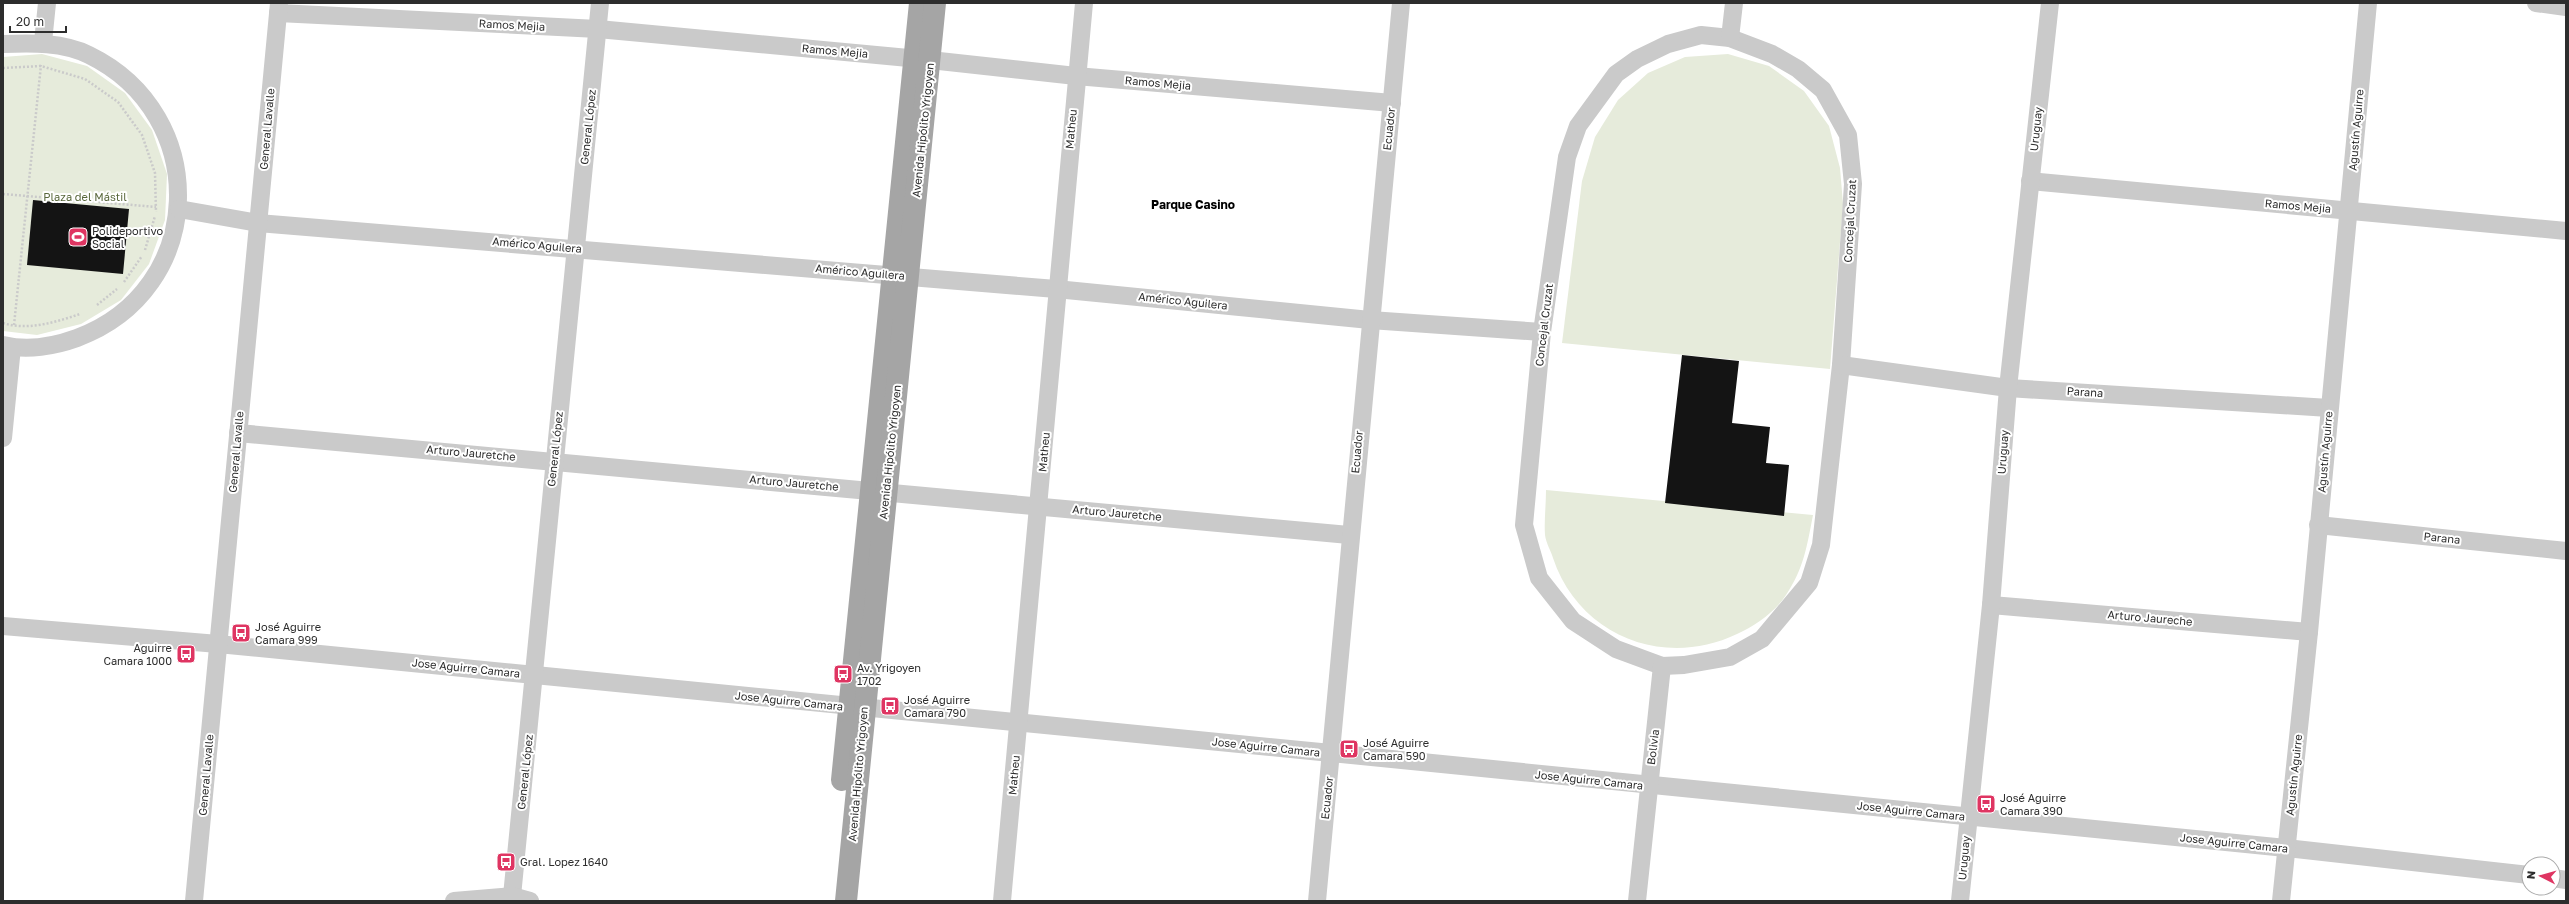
<svg xmlns="http://www.w3.org/2000/svg" width="2569" height="904" font-family="'Golos Text',sans-serif">
<style>
.green{fill:#e6ebdb}
.building{fill:#141414}
.lines{fill:none;stroke-linecap:round;stroke-linejoin:round}
.path{stroke:#cacaca;stroke-width:2.5;stroke-dasharray:2 2;stroke-linecap:butt}
.minor{stroke:#cacaca;stroke-width:18}
.major{stroke:#a5a5a5;stroke-width:22}
.labels{text-anchor:middle;stroke-width:4;stroke-linejoin:round;paint-order:stroke}
.street-label{font-size:11px;fill:#2d2d2d;stroke:#fff}
.park-label{font-size:11px;fill:#59683c;stroke:#fff}
.poi-label{font-size:11px;fill:#2d2d2d;stroke:#fff;text-anchor:start}
.neighbourhood-label{font-size:12px;font-weight:bold;fill:#000;stroke:#fff}
</style>
<rect width="100%" height="100%" fill="#fff"/>
<g class="green">
<path d="M42 54 87 66 125 93 152 130 167 174 165 220 149 264 121 300 81 324 37 335 3 331V57Z"/>
<path d="M1728 54 1769 66 1804 91 1829 126 1840 168 1843 204 1830 369 1562 343 1582 181 1595 137 1618 100 1648 73 1685 57Z"/>
<path d="M1546 490 1813 515C1807 546 1804 568 1786 595 1775 612 1755 626 1737 634 1664 669 1579 636 1553 558 1551 551 1546 543 1545 535 1544 521 1546 505 1546 490Z"/>
</g>
<g class="building">
<path d="M33 200 129 209 123 274 27 265Z"/>
<path d="M1682 355 1739 361 1732 423 1770 427 1766 463 1789 465 1784 516 1665 503Z"/>
</g>
<g class="lines">
<g class="path">
<path d="M3 68 41 66 85 79 118 102 142 135 155 173 156 212"/>
<path d="M3 194 156 207"/>
<path d="M145 250 155 216"/>
<path d="M124 282 142 256"/>
<path d="M97 305 117 289"/>
<path d="M3 323C28 331 56 322 80 314"/>
<path d="M14 325 41 65"/>
</g>
<g class="minor">
<path d="M2536 3 2566 7"/>
<path d="M278 13 598 29 930 60 1076 76 1392 103"/>
<path d="M1701 35 1730 38 1772 54 1798 69 1823 90 1848 135 1853 184 1841 365 1821 545 1809 583 1762 639 1730 657 1684 665 1662 666 1616 649 1573 621 1539 578 1524 525 1542 332 1567 157 1578 126 1616 74 1637 59 1668 44Z"/>
<path d="M1730 38 1734 3"/>
<path d="M43 42 47 3"/>
<path d="M3 44C32 43 63 42 89 55 212 115 207 290 77 338 55 346 27 351 3 345"/>
<path d="M2030 181 2566 231"/>
<path d="M179 209 258 223 1056 289 1370 320 1542 332"/>
<path d="M1841 365 2008 388 2329 408"/>
<path d="M238 433 1349 535"/>
<path d="M3 438 12 347"/>
<path d="M2318 525 2566 551"/>
<path d="M1991 605 2309 632"/>
<path d="M3 626 218 644 1331 753 2286 848 2529 875"/>
<path d="M2553 878 2566 880"/>
<path d="M512 896 600 3"/>
<path d="M194 901 279 3"/>
<path d="M454 901 512 896 530 901"/>
<path d="M1002 901 1084 3"/>
<path d="M1317 901 1401 3"/>
<path d="M1637 901 1662 666"/>
<path d="M1960 901 1991 605 2008 388 2050 3"/>
<path d="M2281 901 2309 632 2368 3"/>
</g>
<g class="major">
<path d="M842 780 920 3"/>
<path d="M846 901 935 3"/>
</g>
</g>
<defs>
<g id="stadium-square" transform="scale(1)"><rect x="-9" y="-9" width="18" height="18" rx="4" fill="#df3562" stroke="#fff"/><path d="M0-5a6.5 5 0 1 0 0 10a6.5 5 0 1 0 0-10ZM-3.5-1.8h7v3.6h-7Z" fill="#fff"/></g>
<g id="bus-square" transform="scale(1)"><rect x="-9" y="-9" width="18" height="18" rx="4" fill="#df3562" stroke="#fff"/><path d="M-5-6H5V4H4V6H2V4H-2V6H-4V4H-5ZM-3.5-4V0h7V-4ZM-3.5 1.2v1.5H-2V1.2ZM2 1.2v1.5H3.5V1.2Z" fill="#fff"/></g>
</defs>
<g fill-rule="evenodd">
<use href="#stadium-square" x="78" y="237"/>
<use href="#bus-square" x="241" y="633"/>
<use href="#bus-square" x="186" y="654"/>
<use href="#bus-square" x="843" y="674"/>
<use href="#bus-square" x="890" y="706"/>
<use href="#bus-square" x="1349" y="749"/>
<use href="#bus-square" x="1986" y="804"/>
<use href="#bus-square" x="506" y="862"/>
</g>
<g class="labels">
<g class="street-label">
<text transform="translate(512 25) rotate(3)" y="4">Ramos Mejia</text>
<text transform="translate(835 51) rotate(5)" y="4">Ramos Mejia</text>
<text transform="translate(1158 83) rotate(5)" y="4">Ramos Mejia</text>
<text transform="translate(588 127) rotate(-84)" y="4">General López</text>
<text transform="translate(267 129) rotate(-85)" y="4">General Lavalle</text>
<text transform="translate(1071 129) rotate(-85)" y="4">Matheu</text>
<text transform="translate(1389 129) rotate(-84)" y="4">Ecuador</text>
<text transform="translate(2036 129) rotate(-84)" y="4">Uruguay</text>
<text transform="translate(923 130) rotate(-84)" y="4">Avenida Hipólito Yrigoyen</text>
<text transform="translate(2356 130) rotate(-85)" y="4">Agustín Aguirre</text>
<text transform="translate(2298 206) rotate(5)" y="4">Ramos Mejia</text>
<text transform="translate(1850 221) rotate(-87)" y="4">Concejal Cruzat</text>
<text transform="translate(537 245) rotate(5)" y="4">Américo Aguilera</text>
<text transform="translate(860 272) rotate(5)" y="4">Américo Aguilera</text>
<text transform="translate(1183 301) rotate(6)" y="4">Américo Aguilera</text>
<text transform="translate(1544 325) rotate(-83)" y="4">Concejal Cruzat</text>
<text transform="translate(2085 392) rotate(4)" y="4">Parana</text>
<text transform="translate(555 449) rotate(-84)" y="4">General López</text>
<text transform="translate(236 452) rotate(-85)" y="4">General Lavalle</text>
<text transform="translate(890 452) rotate(-84)" y="4">Avenida Hipólito Yrigoyen</text>
<text transform="translate(1044 452) rotate(-85)" y="4">Matheu</text>
<text transform="translate(1357 452) rotate(-85)" y="4">Ecuador</text>
<text transform="translate(2003 452) rotate(-86)" y="4">Uruguay</text>
<text transform="translate(2325 452) rotate(-85)" y="4">Agustín Aguirre</text>
<text transform="translate(471 453) rotate(5)" y="4">Arturo Jauretche</text>
<text transform="translate(794 483) rotate(5)" y="4">Arturo Jauretche</text>
<text transform="translate(1117 513) rotate(5)" y="4">Arturo Jauretche</text>
<text transform="translate(2442 538) rotate(6)" y="4">Parana</text>
<text transform="translate(2150 618) rotate(5)" y="4">Arturo Jaureche</text>
<text transform="translate(466 668) rotate(6)" y="4">Jose Aguirre Camara</text>
<text transform="translate(789 701) rotate(6)" y="4">Jose Aguirre Camara</text>
<text transform="translate(1266 747) rotate(6)" y="4">Jose Aguirre Camara</text>
<text transform="translate(1653 747) rotate(-83)" y="4">Bolivia</text>
<text transform="translate(525 772) rotate(-84)" y="4">General López</text>
<text transform="translate(858 774) rotate(-85)" y="4">Avenida Hipólito Yrigoyen</text>
<text transform="translate(206 775) rotate(-85)" y="4">General Lavalle</text>
<text transform="translate(1014 775) rotate(-85)" y="4">Matheu</text>
<text transform="translate(2294 775) rotate(-84)" y="4">Agustín Aguirre</text>
<text transform="translate(1589 780) rotate(6)" y="4">Jose Aguirre Camara</text>
<text transform="translate(1327 798) rotate(-84)" y="4">Ecuador</text>
<text transform="translate(1911 811) rotate(6)" y="4">Jose Aguirre Camara</text>
<text transform="translate(2234 843) rotate(6)" y="4">Jose Aguirre Camara</text>
<text transform="translate(1964 858) rotate(-85)" y="4">Uruguay</text>
</g>
<g class="park-label">
<text x="85" y="201">Plaza del Mástil</text>
</g>
<g class="poi-label">
<text x="92" y="235">Polideportivo<tspan x="92" dy="13">Social</tspan></text>
<text x="255" y="631">José Aguirre<tspan x="255" dy="13">Camara 999</tspan></text>
<text x="172" y="652" text-anchor="end">Aguirre<tspan x="172" dy="13">Camara 1000</tspan></text>
<text x="857" y="672">Av. Yrigoyen<tspan x="857" dy="13">1702</tspan></text>
<text x="904" y="704">José Aguirre<tspan x="904" dy="13">Camara 790</tspan></text>
<text x="1363" y="747">José Aguirre<tspan x="1363" dy="13">Camara 590</tspan></text>
<text x="2000" y="802">José Aguirre<tspan x="2000" dy="13">Camara 390</tspan></text>
<text x="520" y="866">Gral. Lopez 1640</text>
</g>
<g class="neighbourhood-label">
<text x="1193" y="209">Parque Casino</text>
</g>
</g>
<rect width="2569" height="904" fill="none" stroke="#2d2d2d" stroke-width="8"/>
<g transform="translate(2541 876) rotate(276)"><circle r="19" fill="#ffffff" stroke="#ababab"/>
<path d="M0-3L7 15L0 10L-7 15Z" fill="#df3562"/>
<text y="-6" font-size="11" font-weight="bold" text-anchor="middle" fill="#2d2d2d">N</text>
</g>
<path d="M10 26v6h56v-6" fill="none" stroke="#2d2d2d" stroke-width="2"/>
<text x="16" y="26" font-size="12" fill="#2d2d2d" stroke="#ffffff" stroke-width="3" paint-order="stroke">20 m</text>
</svg>
